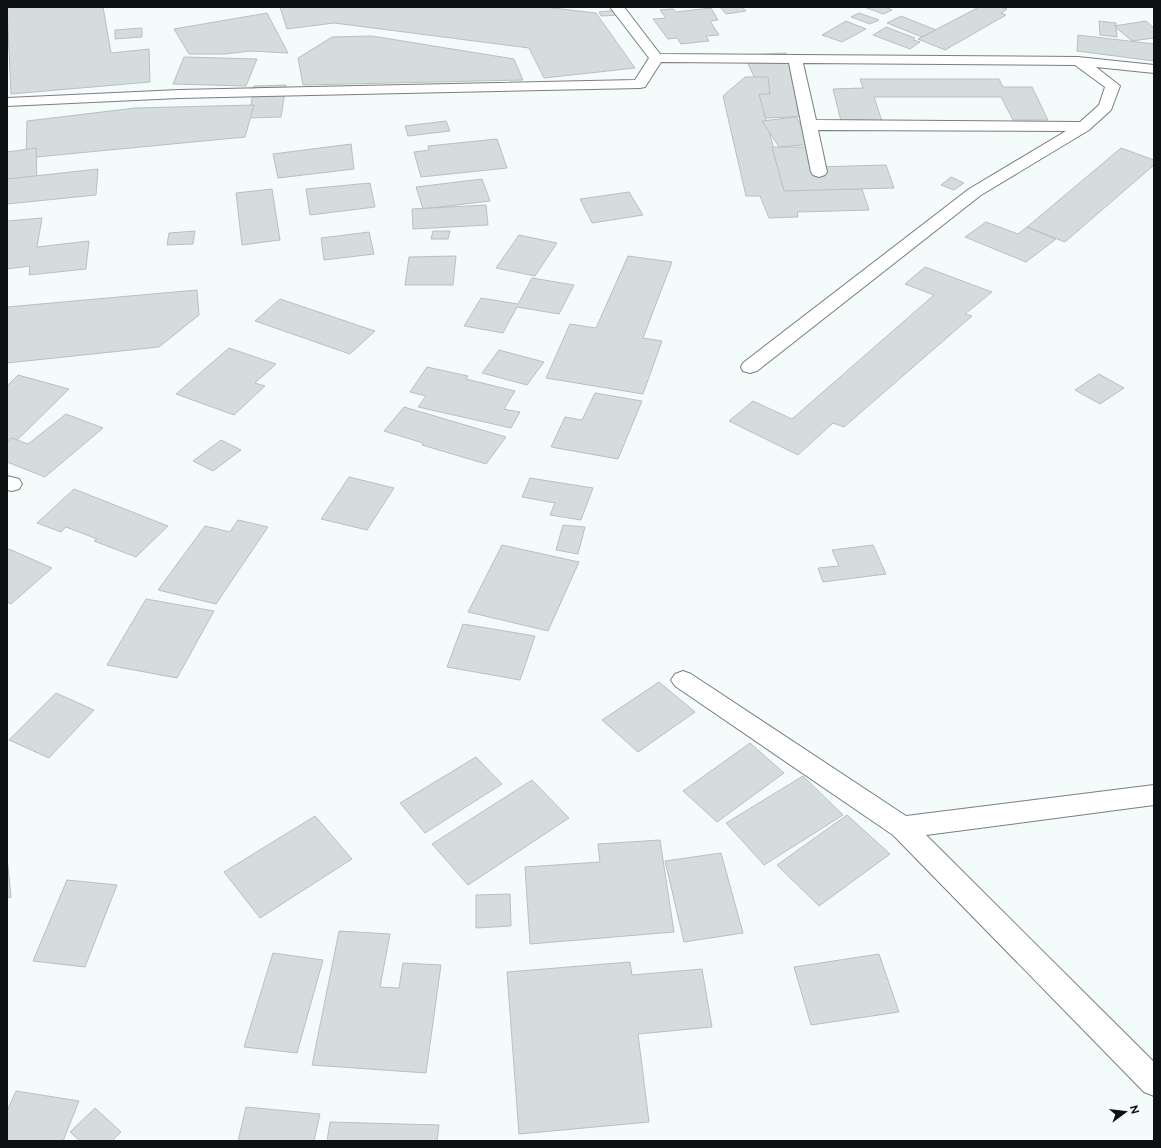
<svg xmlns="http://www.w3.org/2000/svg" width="1161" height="1148" font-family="Raleway,sans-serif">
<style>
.building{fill:#d5dcdd;stroke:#b9c0c1}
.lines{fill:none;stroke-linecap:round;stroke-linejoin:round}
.minor-casing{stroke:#787f7f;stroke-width:2}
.minor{fill:#fff;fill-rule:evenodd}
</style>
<rect width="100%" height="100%" fill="#f3fbfb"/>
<g class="building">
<path d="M7 7H103L111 53 149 49 150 82 11 94Z"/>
<path d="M280 7H544L596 13 635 68 544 78 529 48 334 23 287 29Z"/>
<path d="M720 7H742L746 11 726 14Z"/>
<path d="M864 7H885L892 10 883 14Z"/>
<path d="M979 7H1001L1007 9 1001 13 1006 15 945 50 918 39Z"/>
<path d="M711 8 718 20 710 21 719 35 706 36 709 41 681 44 677 38 668 39 653 19 666 18 660 10 673 9 676 12Z"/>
<path d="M618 10 620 15 601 16 599 12Z"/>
<path d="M267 13 288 53 250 51 226 54H189L174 29Z"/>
<path d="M859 13 879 20 870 24 851 17Z"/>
<path d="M901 16 936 30 922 37 887 23Z"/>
<path d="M846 21 866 29 842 42 822 35Z"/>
<path d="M1099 21 1116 23 1117 37 1100 35Z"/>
<path d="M1146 21 1154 28V38L1132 41 1114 26Z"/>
<path d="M886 27 915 38 913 40 920 42 910 49 873 35Z"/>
<path d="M142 28V37L115 39V30Z"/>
<path d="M1078 35 1154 44V61L1077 51Z"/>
<path d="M372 36 514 59 523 80 303 85 298 58 332 37Z"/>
<path d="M786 53 814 116 766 118 751 82 756 81 744 55Z"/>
<path d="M184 57 257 59 246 86 173 84Z"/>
<path d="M745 77H768L770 94H759L785 190 862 189 869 210 797 212 798 217 769 218 760 196H746L723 96Z"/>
<path d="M860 79H999L1003 87H1032L1048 120H1013L1001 97H874L882 121H841L833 89 863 88Z"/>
<path d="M286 85 281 117 249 118 254 86Z"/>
<path d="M254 105 245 137 26 158 27 121 135 108Z"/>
<path d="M796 117 813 144 779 147 762 121Z"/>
<path d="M446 121 450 131 408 136 405 126Z"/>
<path d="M497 139 507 168 421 177 414 152 429 150 428 146Z"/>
<path d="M351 144 354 169 278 178 273 154Z"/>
<path d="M772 147H810L816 167 886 165 894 188 784 191Z"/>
<path d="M36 148 37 179 7 183V152Z"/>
<path d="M1121 148 1154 160V165L1065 242 1027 227Z"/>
<path d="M98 169 96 195 7 204V179Z"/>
<path d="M951 177 964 183 954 190 941 185Z"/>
<path d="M482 179 490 201 423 209 416 187Z"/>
<path d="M370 183 375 207 310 215 306 189Z"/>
<path d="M272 189 280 240 242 245 236 193Z"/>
<path d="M629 192 643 215 592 223 580 199Z"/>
<path d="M486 205 488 225 413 229 412 209Z"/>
<path d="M42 218 37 247 89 241 86 269 29 275 30 266 7 269V221Z"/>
<path d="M986 222 1018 234 1027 227 1056 239 1026 262 965 237Z"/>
<path d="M195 231 193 244 167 245 169 233Z"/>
<path d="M433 231H450L448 239H431Z"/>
<path d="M369 232 374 254 324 260 321 238Z"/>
<path d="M519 235 557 243 535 276 496 268Z"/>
<path d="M456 256 453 285H405L409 257Z"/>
<path d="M628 256 672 262 643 338 662 341 643 394 546 378 570 324 596 328Z"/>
<path d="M925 267 992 292 965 314 972 316 844 427 833 423 798 455 729 421 753 401 792 419 934 295 905 284Z"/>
<path d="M532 278 574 285 559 314 517 307 503 333 464 326 481 298 518 304Z"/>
<path d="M197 290 199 315 159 347 7 363V307Z"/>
<path d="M280 299 375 331 350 354 255 321Z"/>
<path d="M229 348 276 364 255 383 265 386 234 415 176 394Z"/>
<path d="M499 350 544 362 527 385 482 373Z"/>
<path d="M427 367 468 376 466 379 515 391 504 409 520 412 511 428 418 407 426 396 410 392Z"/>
<path d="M1099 374 1124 388 1100 404 1075 390Z"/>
<path d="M18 375 69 389 7 450V386Z"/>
<path d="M595 393 642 401 618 459 551 447 565 417 582 420Z"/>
<path d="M404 407 506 437 486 464 422 445 423 443 384 431Z"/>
<path d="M66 414 103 428 45 477 7 462V442L12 438 28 444Z"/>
<path d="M221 440 241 450 213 471 193 461Z"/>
<path d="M349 477 394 488 367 530 321 519Z"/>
<path d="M530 478 593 488 581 520 550 515 555 503 522 497Z"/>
<path d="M74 489 168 526 136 557 94 541 97 539 66 527 61 532 37 523Z"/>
<path d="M238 520 268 527 216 604 158 590 205 526 230 532Z"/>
<path d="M563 525 585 527 578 554 556 550Z"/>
<path d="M502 545 579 562 548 631 468 612Z"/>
<path d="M873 545 886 574 823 582 818 568 839 566 832 550Z"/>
<path d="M9 549 52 568 11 604 7 602V551Z"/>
<path d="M146 599 214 611 177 678 107 665Z"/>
<path d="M463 624 535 636 520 680 447 667Z"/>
<path d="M659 682 695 712 638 752 602 720Z"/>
<path d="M56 693 94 710 49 758 9 740Z"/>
<path d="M750 743 784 773 717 822 683 791Z"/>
<path d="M476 757 502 784 425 833 400 803Z"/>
<path d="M803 776 843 815 764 865 726 823Z"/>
<path d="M532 780 569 818 468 885 432 844Z"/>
<path d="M847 815 890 854 819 906 777 865Z"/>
<path d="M315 816 352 859 260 918 224 872Z"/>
<path d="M660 840 674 932 530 944 525 867 600 862 598 844Z"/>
<path d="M721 853 743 933 684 942 665 861Z"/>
<path d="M7 857 11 897 7 898Z"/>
<path d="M67 880 117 885 85 967 33 961Z"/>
<path d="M510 894 511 926 476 928V895Z"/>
<path d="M339 931 390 934 380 987 399 988 403 963 441 965 426 1073 312 1065Z"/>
<path d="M273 953 323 960 297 1053 244 1047Z"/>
<path d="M879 954 899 1012 811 1025 794 967Z"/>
<path d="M630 962 632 975 702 969 712 1027 638 1034 649 1122 519 1134 507 972Z"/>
<path d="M16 1091 79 1101 63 1141H7V1111Z"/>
<path d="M246 1107 320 1114 314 1141H238Z"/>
<path d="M95 1108 121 1132 112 1141H80L70 1132Z"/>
<path d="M330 1122 439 1125 437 1141H327Z"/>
</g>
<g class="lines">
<g class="minor-casing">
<g id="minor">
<path d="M610 7H624L660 54 1078 57 1154 65V73L1096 67 1120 86 1111 110 1089 130 981 195 757 371 750 373 743 371 741 367 743 363 969 189 1066 131 818 130 827 172 825 175 819 177 813 175 811 172 789 63 661 62 645 87 640 88 179 98 7 106V98L179 90 635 80 649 58ZM803 63 1075 65 1105 87 1099 105 1080 122 816 120Z"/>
<path d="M7 476 19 479 22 484 19 489 12 491 7 490Z"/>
<path d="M683 671 691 674 906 816 1154 785V805L926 835 1154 1062V1096L1144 1092 893 835 675 686 671 680 675 674Z"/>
</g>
</g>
<use href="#minor" class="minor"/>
</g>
<rect width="1161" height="1148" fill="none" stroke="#0e1111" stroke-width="16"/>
<g transform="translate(1125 1112) rotate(75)" stroke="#f3fbfb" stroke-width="3" paint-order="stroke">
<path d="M0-3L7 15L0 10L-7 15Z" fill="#0e1111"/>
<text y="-6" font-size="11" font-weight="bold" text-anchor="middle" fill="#0e1111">N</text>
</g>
</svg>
